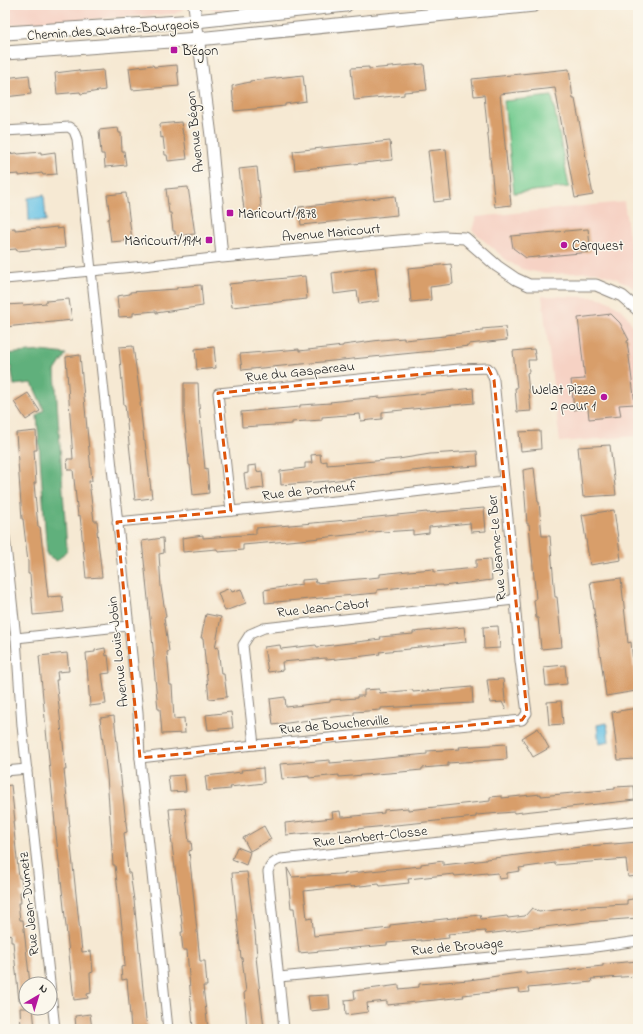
<svg xmlns="http://www.w3.org/2000/svg" width="643" height="1034" font-family="'Indie Flower',sans-serif">
<style>
.built{fill:#f6d2c4}
.green{fill:#76cc91;stroke:#497456}
.forest{fill:#60b07b;stroke:#3e664c}
.water{fill:#68c2e5;stroke:#426f80}
.building{fill:#d89e6b}
.lines{fill:none;stroke-linecap:round;stroke-linejoin:round}
.minor-casing{stroke:#898278;stroke-width:11}
.tertiary-casing{stroke:#898278;stroke-width:13}
.secondary-casing{stroke:#898278;stroke-width:15}
.minor{stroke:#fff;stroke-width:9}
.tertiary{stroke:#fff;stroke-width:11}
.secondary{stroke:#fff;stroke-width:13}
.marked{fill:none;stroke:#de560d;stroke-width:3;stroke-dasharray:8 5;stroke-linejoin:round}
.poi-dot{fill:#b5179e;stroke:#fbf7ec;stroke-width:1.5}
.labels{text-anchor:middle;stroke-width:3;stroke-linejoin:round;paint-order:stroke}
.street-label{font-size:14px;fill:#1c1c1c;stroke:#fbf7ec}
.poi-label{font-size:14px;fill:#1c1c1c;stroke:#fbf7ec;text-anchor:start}
</style>
<rect width="100%" height="100%" fill="#fbf7ec"/>
<filter id="ink" filterUnits="userSpaceOnUse"><feTurbulence type="fractalNoise" baseFrequency=".025" numOctaves="2"/><feDisplacementMap in="SourceGraphic" scale="8" xChannelSelector="R" yChannelSelector="G"/><feConvolveMatrix kernelMatrix="1 2 1 2 8 2 1 2 1" color-interpolation-filters="sRGB"/></filter>
<filter id="wash" filterUnits="userSpaceOnUse"><feTurbulence type="fractalNoise" baseFrequency=".012" numOctaves="4" result="noise"/><feDisplacementMap in="SourceGraphic" scale="16" xChannelSelector="R" yChannelSelector="G"/><feGaussianBlur stdDeviation="0.9" result="paint"/><feColorMatrix in="noise" values="0 0 0 0 0 0 0 0 0 0 0 0 0 0 0 0 0 1.4 0 .05"/><feComposite in="paint" operator="in"/></filter>
<g filter="url(#wash)">
<rect width="100%" height="100%" fill="#f6e9d3"/>
<g class="built">
<path d="M5 5H184L182 10 175 14 5 25Z"/>
<path d="M208 5H261L216 10 212 9Z"/>
<path d="M624 202 630 242 638 256V292L628 284 615 278 596 272 546 274 521 269 505 259 472 230 476 217Z"/>
<path d="M542 296 594 297 604 299 620 308 627 316 633 326 638 344V436L560 442Z"/>
</g>
<path class="green" d="M552 96 569 187 514 193 504 101Z"/>
<path class="forest" d="M41 351 66 354 55 371 67 550 57 561 47 555 37 415 44 410 32 383 14 385 11 366 5 367V354Z"/>
<g class="water">
<path d="M44 195 46 221H29L28 198Z"/>
<path d="M607 723 609 742 599 744 597 725Z"/>
</g>
<g id="blocks">
<g class="building">
<path d="M424 64 427 90 404 92V95L354 100 351 68 369 67V69Z"/>
<path d="M153 65 154 67 177 65 179 86 132 90 129 68Z"/>
<path d="M569 69 573 99H575L593 195 575 198 555 88 500 94 511 205 495 207 484 95 474 96 472 79Z"/>
<path d="M79 70V72L103 70 105 90 81 94 80 92 57 94 55 73Z"/>
<path d="M29 75 31 94 5 97V78Z"/>
<path d="M303 75 306 101 285 104V106L234 111 232 86 250 82V81Z"/>
<path d="M181 122 183 135H184L187 159 168 161 167 155H165L163 137 161 138 160 124Z"/>
<path d="M118 128 119 133H121L122 151H124L126 165 105 167 104 154H101L99 130Z"/>
<path d="M390 141 392 160 295 170 293 151Z"/>
<path d="M446 149 451 200 434 202 428 151Z"/>
<path d="M41 152V154L55 152 57 174 43 175 42 173 19 176V174L5 175V154L17 153 18 154Z"/>
<path d="M257 167 262 216 245 218 239 169Z"/>
<path d="M188 187 195 234 175 236V231H173L171 213H169L166 189Z"/>
<path d="M126 193 132 240 111 242 108 219 110 218 107 195Z"/>
<path d="M395 196 397 215 301 225 299 207Z"/>
<path d="M57 227V229L63 228 65 248 40 250V249L17 251 16 249 5 250V229L15 228V230L39 228V229Z"/>
<path d="M588 229 591 252 526 258 513 248 511 236Z"/>
<path d="M451 264 453 284 430 287 431 300 411 302 408 268Z"/>
<path d="M375 267 379 301 359 304 357 291 334 294 332 273Z"/>
<path d="M305 276 307 299 232 307 229 284Z"/>
<path d="M201 285 203 306 156 313V311L133 313V316L119 317 117 296 130 294V292L177 289V287Z"/>
<path d="M69 299 72 320 5 327V305L23 304V305L46 303V301Z"/>
<path d="M611 314 620 323 629 340 627 341 635 404 619 405 621 416 589 419 588 408 574 410 571 380 585 379 578 318Z"/>
<path d="M505 327 507 340 469 344V346L433 350V351L242 370 240 354 299 349V351L343 346V345L381 340 404 338V340L445 336V335L482 331V329Z"/>
<path d="M133 346 141 403H140L144 441H145L152 498 135 500 125 405H124L119 347Z"/>
<path d="M214 347 216 368 197 370 195 349Z"/>
<path d="M534 349 536 360H528L529 372 527 373 531 411 517 412 515 388H517L513 351Z"/>
<path d="M80 355 92 481H89L94 521H97L98 531H97L102 577 86 578 80 515 78 516 73 470H68L67 459H73L66 357Z"/>
<path d="M184 383H198L199 405 205 469 207 468 209 493 193 495 190 465H189L184 413Z"/>
<path d="M473 388 474 403 382 412V419L361 421 360 414 322 417V420L292 422V424L242 427 241 412 300 407V405L331 403 330 402 358 399 380 397V398Z"/>
<path d="M28 393 40 411 26 420 14 402Z"/>
<path d="M36 431 37 450H34L36 483H34L38 527H40L48 597 62 596 64 612 33 615 30 574H28V562L23 519H22L16 433Z"/>
<path d="M540 431 541 449 521 451 519 432Z"/>
<path d="M610 445 616 495 583 497 578 447Z"/>
<path d="M477 451 478 466 429 469 329 481 281 485 280 471 305 468V463H312L311 455 320 454 321 462 327 461V465L399 459 430 454Z"/>
<path d="M256 465 257 472 262 471 264 488 246 490 244 474 248 473V466Z"/>
<path d="M534 468 538 502H539L542 536H550L555 597H557L562 647 541 649 538 618H536L534 600 536 599 529 524H527L523 470Z"/>
<path d="M484 508 486 531 471 532 470 523 429 527V533L413 535V530L383 532V531L311 539 243 545V550L218 552 217 549 183 552 182 538 203 535V538L256 534V528L347 520 427 512V513Z"/>
<path d="M614 510 621 560 590 565 582 515Z"/>
<path d="M163 538 164 553 159 554 161 587 166 617 164 618 169 651 167 652 170 685H172L174 719 184 718 185 733 162 734 160 709H158L153 658 154 657 142 541Z"/>
<path d="M490 559 492 580 443 586V585L412 586 377 590V593L265 603 264 590 302 584V580L315 579 316 583 380 577V574L408 571 434 569V572L476 568V560Z"/>
<path d="M621 578 628 643 631 642 636 691 606 696 590 582Z"/>
<path d="M230 588 232 592 241 589 246 603 225 611 218 593Z"/>
<path d="M206 614 221 617 215 648 218 647 221 674H224L227 697 209 699 203 638H201Z"/>
<path d="M498 626 500 648 484 649 483 627Z"/>
<path d="M464 627 466 642 410 648V649L379 652 380 654 348 658 326 660V658L282 662 283 670 268 672 264 647 280 645 281 649 316 645 317 647 381 639 380 637 413 634V632Z"/>
<path d="M105 648 106 656 108 655 110 673 102 674 106 704 90 706 86 653 95 652V650Z"/>
<path d="M67 653 69 671 57 672 58 680H56L66 770H64L70 827H69L82 952 91 951 93 972 90 973 91 993 87 994 88 998 74 1000 56 834 39 656Z"/>
<path d="M565 665 567 684 546 686 544 667Z"/>
<path d="M503 679 506 710 502 702 490 703 487 680Z"/>
<path d="M472 687 473 703 381 708V710L354 712V715L324 718 273 725 270 699 285 697 286 707 330 702V700L357 698V696H364V690L379 689 380 693 413 690V692Z"/>
<path d="M561 701 563 724 549 725 547 702Z"/>
<path d="M638 708V759L618 760 612 712Z"/>
<path d="M231 712 233 728 208 730 206 715Z"/>
<path d="M114 716 127 832 124 833 128 873H130L134 900 147 1029H131L127 979 122 980 121 967 125 966 123 936 115 865H113L107 776 100 718Z"/>
<path d="M538 728 549 748 533 757 522 738Z"/>
<path d="M506 744 507 759 448 763V766L422 768V770L401 772 339 777V775L309 778V776L282 779 280 764 330 760V763L367 760 427 754V751L460 749 459 747Z"/>
<path d="M263 768 264 783 230 787 231 789 207 791 205 776 242 772 241 770Z"/>
<path d="M184 775 186 791 170 792 168 776Z"/>
<path d="M11 785 15 821H13L19 878H21L23 892H20L21 903H18L20 920H23L30 984H26V1001H19L13 942H11V934L8 935 5 897V786Z"/>
<path d="M634 786 635 800 514 813V812L476 815V817L346 830 286 835 285 823 333 818 332 812 340 811 341 817H345L384 813V810L408 808V810L490 801V797L502 796V798L541 794V796L615 789V787Z"/>
<path d="M185 808 189 842 191 841 192 850 189 851 200 961H205L207 986H203L208 1029H193L187 950H183L181 932H183L171 837H172L169 809Z"/>
<path d="M264 826 271 839 250 851 243 838Z"/>
<path d="M638 842V876L628 877 626 859 555 865V863L519 868 520 871 507 873V878L499 879 498 873 487 874V873L455 876 454 874 408 879 409 883 380 886 379 884 351 887 350 886 304 891 307 919 312 918 314 936 390 928V925L480 915 481 919 507 916 508 918 525 916 532 908 539 912 590 906 627 904V900L638 898V918L586 922 486 934 485 931 448 934 449 938 421 941V940L387 943V945L299 953 294 908H291L287 868 292 877 340 874 421 866V864L443 861V865L486 860V859L588 846Z"/>
<path d="M237 847 250 852 246 865 232 859Z"/>
<path d="M247 872 255 934 257 956 256 957 264 1029H247L244 992H246L242 958H241L232 873Z"/>
<path d="M638 961V976L591 979 592 982 528 988 529 992 520 993 519 989 463 995 464 997 387 1005V1001L367 1003 368 1012 346 1015 345 1000 355 999 354 991 399 985V989L419 987V984L469 980 526 972V974L603 966V964Z"/>
<path d="M329 995 330 1009 310 1011 308 996Z"/>
<path d="M20 1008H33L35 1029H21Z"/>
<path d="M90 1014 92 1029H76L75 1016Z"/>
</g>
</g>
</g>
<g filter="url(#ink)">
<use href="#blocks" fill-opacity="0" stroke="#898278" stroke-width="1"/>
<g class="lines">
<g class="minor-casing">
<g id="minor">
<path d="M5 131 69 127 74 131 77 139 138 712 140 758 168 1029"/>
<path d="M5 279 134 267 222 257"/>
<path d="M117 522 356 499 504 481"/>
<path d="M5 537 16 638 22 726 55 1029"/>
<path d="M16 638 128 626"/>
<path d="M254 745 243 645 250 634 264 628 514 600"/>
<path d="M140 758 254 745 522 720 527 713 520 661 509 529 494 380 491 372 488 368 459 369 218 393 231 511"/>
<path d="M5 771 27 769"/>
<path d="M279 977 588 948 638 941"/>
<path d="M284 1029 268 872C270 864 274 861 281 859L638 821"/>
</g>
</g>
<g class="tertiary-casing">
<path id="tertiary" d="M194 5 211 136 222 257 443 237 465 238 497 266 516 279 529 285H596L622 296 638 310"/>
</g>
<g class="secondary-casing">
<g id="secondary">
<path d="M5 33 196 21 346 5"/>
<path d="M5 53 198 39 534 5"/>
</g>
</g>
<use href="#minor" class="minor"/>
<use href="#tertiary" class="tertiary"/>
<use href="#secondary" class="secondary"/>
</g>
</g>
<path class="marked" d="M488 368 494 380 527 713 522 720 140 758 117 522 231 511 218 393Z"/>
<g class="poi-dot">
<rect x="170" y="46" width="8" height="8" rx="2"/>
<rect x="226" y="209" width="8" height="8" rx="2"/>
<rect x="205" y="236" width="8" height="8" rx="2"/>
<circle cx="564" cy="245" r="4"/>
<circle cx="604" cy="397" r="4"/>
</g>
<g class="labels">
<g class="street-label">
<text transform="translate(113 29) rotate(-4)" y="5">Chemin des Quatre-Bourgeois</text>
<text transform="translate(194 132) rotate(-96)" y="5">Avenue Bégon</text>
<text transform="translate(331 232) rotate(-5)" y="5">Avenue Maricourt</text>
<text transform="translate(300 371) rotate(-6)" y="5">Rue du Gaspareau</text>
<text transform="translate(309 490) rotate(-6)" y="5">Rue de Portneuf</text>
<text transform="translate(496 548) rotate(-95)" y="5">Rue Jeanne-Le Ber</text>
<text transform="translate(323 607) rotate(-6)" y="5">Rue Jean-Cabot</text>
<text transform="translate(117 652) rotate(-96)" y="5">Avenue Louis-Jobin</text>
<text transform="translate(334 724) rotate(-5)" y="5">Rue de Boucherville</text>
<text transform="translate(370 836) rotate(-6)" y="5">Rue Lambert-Closse</text>
<text transform="translate(28 904) rotate(-96)" y="5">Rue Jean-Dumetz</text>
<text transform="translate(457 946) rotate(-5)" y="5">Rue de Brouage</text>
</g>
<g class="poi-label">
<text x="182" y="55">Bégon</text>
<text x="238" y="218">Maricourt/1878</text>
<text x="201" y="245" text-anchor="end">Maricourt/1914</text>
<text x="572" y="250">Carquest</text>
<text x="596" y="394" text-anchor="end">Welat Pizza<tspan x="596" dy="16">2 pour 1</tspan></text>
</g>
</g>
<rect width="643" height="1034" fill="none" stroke="#fbf7ec" stroke-width="20"/>
<g transform="translate(38 996) rotate(38)"><circle r="19" fill="#fbf7ec" stroke="#a29f99"/>
<path d="M0-3L7 15L0 10L-7 15Z" fill="#b5179e"/>
<text y="-6" font-size="11" font-weight="bold" text-anchor="middle" fill="#1c1c1c">N</text>
</g>
</svg>
